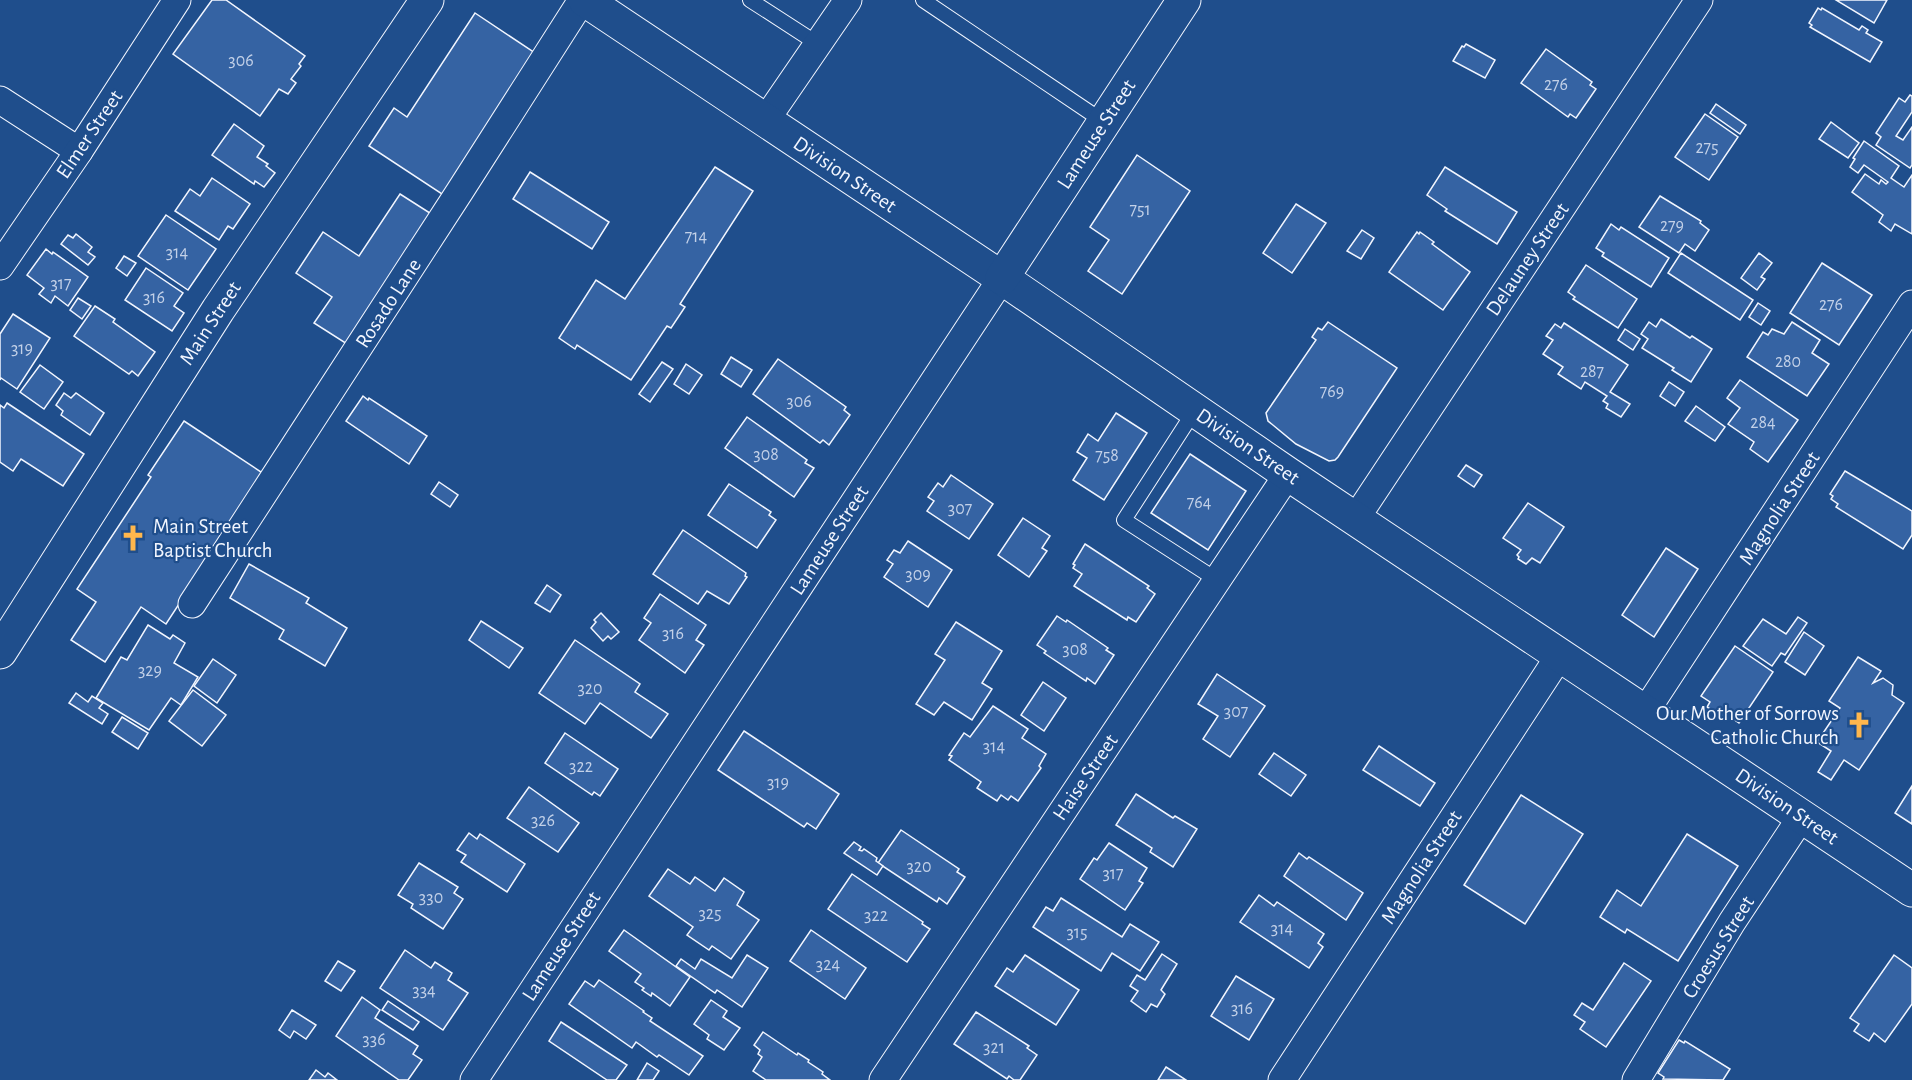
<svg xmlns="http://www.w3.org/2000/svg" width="1912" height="1080" font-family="'Alegreya Sans',sans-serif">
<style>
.building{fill:#3563a3;stroke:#f2f6ff;stroke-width:1.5}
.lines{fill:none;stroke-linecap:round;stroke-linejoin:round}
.lane-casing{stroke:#f2f6ff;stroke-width:16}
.street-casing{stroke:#f2f6ff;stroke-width:29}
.secondary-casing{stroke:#f2f6ff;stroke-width:35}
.lane{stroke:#1f4e8c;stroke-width:14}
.street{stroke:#1f4e8c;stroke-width:27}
.secondary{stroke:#1f4e8c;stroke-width:33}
.labels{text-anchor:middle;stroke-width:4.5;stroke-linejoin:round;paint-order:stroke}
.number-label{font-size:18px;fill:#c3d1e8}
.street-label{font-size:21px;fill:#f2f6ff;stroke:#1f4e8c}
.poi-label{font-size:21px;fill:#f2f6ff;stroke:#1f4e8c;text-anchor:start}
</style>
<rect width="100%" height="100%" fill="#1f4e8c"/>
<g class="building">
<path d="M212 0H226L305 56 299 64 301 66 291 79 296 83 288 94 279 89 260 116 173 54Z"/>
<path d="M1836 0H1887L1874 23Z"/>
<path d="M1818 8 1821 10 1822 8 1859 30 1862 26 1868 30 1866 33 1882 42 1870 62 1810 27 1812 25 1809 23Z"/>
<path d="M475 13 538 55 445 196 369 146 394 108 407 117Z"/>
<path d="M1466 44 1495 60 1485 78 1453 61 1462 46 1464 47Z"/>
<path d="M1546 49 1592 82 1590 85 1596 89 1576 118 1570 114 1568 117 1521 83Z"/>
<path d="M1910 95 1912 96V112L1896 136 1903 140 1912 127V165L1910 168 1876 145 1881 137 1876 133 1899 98 1905 102Z"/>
<path d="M1716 104 1746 125 1740 134 1710 113Z"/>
<path d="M1705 114 1738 137 1709 180 1675 157Z"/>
<path d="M1831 122 1859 143 1848 158 1819 139Z"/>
<path d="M234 124 264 146 257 157 268 164 266 166 275 173 264 187 255 181 254 184 212 155Z"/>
<path d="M1864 141 1899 166 1891 178 1904 187 1912 175V234L1895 224 1891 231 1879 222 1883 215 1852 192 1865 174 1879 184 1881 180 1886 184 1888 182 1864 165 1858 173 1850 167 1855 159 1853 158Z"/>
<path d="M1137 155 1190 191 1122 294 1088 271 1109 240 1090 227Z"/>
<path d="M715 167 753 191 680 304 685 307 671 328 667 326 631 380 577 345 575 349 559 338 596 280 625 299Z"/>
<path d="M1445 167 1517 212 1497 244 1445 211 1447 209 1427 195Z"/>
<path d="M530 172 609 222 592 249 513 199Z"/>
<path d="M212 178 250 204 233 229 228 226 219 240 175 211 190 189 200 196Z"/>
<path d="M400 194 433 215 347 344 314 323 332 297 296 273 323 232 359 256Z"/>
<path d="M1660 196 1701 221 1700 223 1709 230 1695 251 1685 244 1679 253 1639 227Z"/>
<path d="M1296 204 1326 223 1292 273 1263 253Z"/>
<path d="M166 215 216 249 188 290 138 256Z"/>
<path d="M1611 224 1619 230 1621 227 1669 258 1651 287 1602 256 1604 253 1596 248Z"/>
<path d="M1362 230 1374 238 1361 259 1347 251Z"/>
<path d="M1417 232 1419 234 1420 232 1434 242 1432 244 1470 272 1443 310 1389 272Z"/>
<path d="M76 234 92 247 88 252 95 257 88 265 61 244 68 235 73 238Z"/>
<path d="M46 249 52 254 53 252 88 277 68 306 55 296 51 303 39 294 44 288 27 275Z"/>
<path d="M1681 253 1753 300 1740 320 1668 273Z"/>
<path d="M1759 253 1772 263 1761 277 1765 279 1757 290 1741 278Z"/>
<path d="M124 256 136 263 127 276 116 268Z"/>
<path d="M1822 263 1872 295 1839 345 1790 313Z"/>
<path d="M1586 265 1637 299 1618 328 1573 299 1575 297 1568 292Z"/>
<path d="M146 268 183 293 174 306 184 313 172 331 125 300Z"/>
<path d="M78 298 91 306 82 319 70 310Z"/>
<path d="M1758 303 1770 311 1761 325 1749 317Z"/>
<path d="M95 306 115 319 113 322 155 352 138 376 132 371 129 374 74 336Z"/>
<path d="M13 314 50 338 17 389 1 378 0 380V334Z"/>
<path d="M1661 319 1690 338 1692 336 1712 349 1691 382 1672 370 1674 368 1642 348 1648 339 1641 334 1649 322 1656 327Z"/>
<path d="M1328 322 1397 368 1338 457 1335 460 1329 461 1296 444 1268 421 1266 413 1316 340 1312 337 1318 328 1322 330Z"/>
<path d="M1792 322 1820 340 1812 353 1829 364 1807 396 1747 357 1763 332 1768 335 1772 329 1784 334Z"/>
<path d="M1564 323 1628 365 1610 392 1630 404 1621 417 1606 408 1608 404 1603 401 1607 396 1585 382 1581 389 1558 374 1563 367 1543 354 1553 340 1546 336 1555 324 1561 328Z"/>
<path d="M1625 329 1640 339 1633 350 1618 340Z"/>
<path d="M731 357 752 370 741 387 721 374Z"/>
<path d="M778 359 846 407 844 410 850 415 829 445 823 440 820 443 753 394Z"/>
<path d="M662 362 673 369 650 402 639 394Z"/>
<path d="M686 364 702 375 689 394 674 384Z"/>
<path d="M40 365 63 382 44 409 20 392Z"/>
<path d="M1740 380 1798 420 1768 462 1750 449 1754 442 1728 424 1740 408 1727 398Z"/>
<path d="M1669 382 1684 392 1675 406 1660 396Z"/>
<path d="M64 393 71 398 76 393 104 413 90 435 61 415 63 411 56 405Z"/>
<path d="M363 396 368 400 369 398 427 436 409 464 346 421Z"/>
<path d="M7 403 84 454 63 486 21 459 13 471 0 462V405L4 408Z"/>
<path d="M1696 406 1725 427 1715 441 1685 421Z"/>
<path d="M1116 413 1147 433 1104 500 1073 480 1087 458 1077 452 1088 434 1098 441Z"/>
<path d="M747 417 807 460 805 463 814 468 794 497 725 448Z"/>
<path d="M184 421 264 474 166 624 141 607 105 662 71 640 96 602 77 589 151 477 148 475Z"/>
<path d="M1190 454 1246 491 1208 550 1151 513Z"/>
<path d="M1466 465 1482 475 1474 487 1458 476Z"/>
<path d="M1845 471 1912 511V535L1903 549 1836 507 1838 504 1831 499 1833 496 1830 494Z"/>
<path d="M951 475 993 504 969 539 927 511 934 501 928 497 938 483 943 487Z"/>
<path d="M439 482 458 495 450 507 431 494Z"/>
<path d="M729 484 771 512 769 515 776 520 757 548 708 515Z"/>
<path d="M1528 503 1564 527 1540 563 1532 558 1526 564 1518 559 1519 557 1517 555 1521 550 1503 538Z"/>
<path d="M1023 518 1050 536 1042 548 1047 551 1029 577 998 555Z"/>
<path d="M683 530 746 573 745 576 747 577 729 604 707 591 698 604 653 574Z"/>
<path d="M908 541 952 570 928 607 884 577 893 564 887 560 894 550 900 553Z"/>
<path d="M1085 544 1149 586 1147 588 1155 594 1136 622 1128 617 1127 620 1074 586 1082 574 1073 568 1075 565 1073 564Z"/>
<path d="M1666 548 1698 569 1654 637 1622 615Z"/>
<path d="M249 564 309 598 306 603 347 628 325 666 279 639 284 630 230 598Z"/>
<path d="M547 585 561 595 550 612 535 603Z"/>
<path d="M660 594 706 625 696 640 704 645 685 673 639 640 651 623 644 618Z"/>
<path d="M601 613 619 632 611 639 608 636 603 641 591 628 596 622 594 620Z"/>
<path d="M1057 616 1066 622 1067 620 1108 648 1106 650 1114 655 1095 684 1087 678 1086 681 1044 653 1046 651 1037 645Z"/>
<path d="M1798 617 1807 623 1785 655 1781 653 1772 666 1743 646 1763 619 1786 634Z"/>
<path d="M481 621 523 648 509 668 469 640Z"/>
<path d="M956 622 1002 651 982 683 992 689 972 720 944 702 934 715 916 704 945 660 935 654Z"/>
<path d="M148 625 170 639 173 635 185 643 174 663 198 677 181 705 171 698 149 730 96 698 121 657 127 660Z"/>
<path d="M1804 632 1824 646 1805 675 1785 662Z"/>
<path d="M575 640 640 684 635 692 668 714 651 738 600 703 585 724 539 693Z"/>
<path d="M1735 646 1773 672 1739 723 1730 717 1727 720 1707 707 1710 702 1701 696Z"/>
<path d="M1858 657 1881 671 1873 683 1883 678 1893 685 1892 695 1904 703 1859 770 1844 760 1831 780 1818 772 1831 751 1817 742 1840 708 1829 701Z"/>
<path d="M213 659 236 675 217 703 194 686Z"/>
<path d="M1217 674 1265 706 1230 757 1203 739 1218 716 1198 704Z"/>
<path d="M1043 682 1066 698 1044 731 1021 715Z"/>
<path d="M193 690 226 715 202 746 169 721Z"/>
<path d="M76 693 88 702 92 696 103 703 99 708 108 714 102 724 69 703Z"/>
<path d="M993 706 1028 729 1022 738 1046 754 1039 766 1041 768 1018 801 1011 796 1008 800 1001 795 997 801 977 788 981 782 949 760 952 756 949 755 964 733 970 737Z"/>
<path d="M122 717 148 733 138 749 112 732Z"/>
<path d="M744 731 839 794 816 829 807 823 804 827 718 770Z"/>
<path d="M565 733 618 769 600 796 594 792 592 795 545 763Z"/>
<path d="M1379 746 1435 783 1420 806 1363 770Z"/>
<path d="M1274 753 1306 775 1291 796 1259 774Z"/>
<path d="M1912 786V824L1895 813Z"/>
<path d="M529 787 579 823 558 852 507 818Z"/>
<path d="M1136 794 1173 818 1175 816 1197 829 1173 867 1150 852 1152 848 1116 825Z"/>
<path d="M1521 795 1583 834 1525 924 1464 885Z"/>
<path d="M901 830 959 869 957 872 965 877 947 904 939 898 937 902 878 863Z"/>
<path d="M469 833 477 839 480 834 525 864 507 892 461 862 466 855 457 850Z"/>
<path d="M1687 834 1738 866 1678 961 1627 929 1625 933 1600 917 1617 890 1641 906Z"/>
<path d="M854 842 861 847 859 850 862 851 864 849 877 858 876 861 883 866 877 875 844 853Z"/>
<path d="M1109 843 1147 868 1139 881 1143 883 1125 910 1080 879 1094 858 1097 860Z"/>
<path d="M1299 853 1307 859 1309 857 1363 893 1346 920 1284 876Z"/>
<path d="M419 863 458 887 454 893 463 899 443 929 411 908 413 904 398 895Z"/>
<path d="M668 869 690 884 695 877 715 891 724 878 744 892 737 905 759 920 731 959 712 946 709 950 687 935 693 927 649 896Z"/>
<path d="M852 874 923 922 922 924 930 929 907 962 828 909Z"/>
<path d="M1259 895 1274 906 1277 902 1324 934 1318 943 1323 947 1309 968 1240 922Z"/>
<path d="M1061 898 1122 937 1130 924 1159 942 1140 971 1112 953 1101 971 1033 927 1046 907 1053 911Z"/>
<path d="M624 930 690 977 670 1006 652 993 651 996 642 990 644 988 635 982 641 974 609 951Z"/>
<path d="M811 930 866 968 845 999 790 961Z"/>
<path d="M405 950 431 968 435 962 452 973 448 980 468 993 443 1030 380 988Z"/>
<path d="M1162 954 1177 964 1161 990 1165 994 1157 1007 1151 1004 1146 1012 1131 1001 1138 991 1130 986 1137 975 1145 980Z"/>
<path d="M747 955 768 968 742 1007 717 990 715 993 676 966 681 959 695 969 701 959 732 978Z"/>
<path d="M1025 955 1079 990 1056 1025 995 986 1007 968 1013 972Z"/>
<path d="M1894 955 1912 968V1004L1885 1042 1874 1033 1869 1041 1854 1031 1859 1024 1850 1018Z"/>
<path d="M338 961 355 971 341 991 325 981Z"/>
<path d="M1624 963 1651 981 1606 1047 1580 1029 1585 1022 1574 1015 1582 1003 1593 1010Z"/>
<path d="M1236 976 1274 999 1249 1040 1211 1016Z"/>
<path d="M599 980 644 1011 643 1012 652 1018 650 1021 703 1056 689 1075 659 1055 657 1057 636 1042 632 1048 569 1004 585 981 594 987Z"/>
<path d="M362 997 380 1010 375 1018 418 1046 413 1054 422 1060 408 1080H399L336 1036Z"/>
<path d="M711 1000 727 1011 723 1017 740 1028 724 1050 707 1039 709 1035 694 1024Z"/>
<path d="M388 1001 419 1022 413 1030 382 1010Z"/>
<path d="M292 1010 316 1025 306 1039 294 1031 290 1038 279 1030Z"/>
<path d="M976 1012 1029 1046 1027 1048 1037 1055 1020 1080H1014L1009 1076 1007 1079 954 1044Z"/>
<path d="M561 1022 627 1065 616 1080H607L549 1041Z"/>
<path d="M763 1032 797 1055 798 1053 809 1060 808 1062 823 1072 822 1074 830 1080H766L753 1071 762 1057 758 1054 760 1050 754 1045Z"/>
<path d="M1679 1040 1684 1043 1685 1041 1730 1069 1723 1080 1663 1079 1664 1077 1658 1073Z"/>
<path d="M647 1063 659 1071 653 1080H637Z"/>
<path d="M1166 1067 1186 1080H1158Z"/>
<path d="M316 1070 325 1077 328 1073 337 1080H309Z"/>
</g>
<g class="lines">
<g class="lane-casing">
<g id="lane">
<path d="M750 0 818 44"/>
<path d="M923 0 1104 122"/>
<path d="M1195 410 1124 520 1217 580"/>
</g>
</g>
<g class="street-casing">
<g id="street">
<path d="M0 100 79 151"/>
<path d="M765 121 848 0"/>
<path d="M0 266 79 151 177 0"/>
<path d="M1356 518 1699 0"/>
<path d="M192 604 460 191 582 0"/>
<path d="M1645 712 1912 304"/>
<path d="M474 1080 1002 278"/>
<path d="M883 1080 1288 474"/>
<path d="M1282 1080 1560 655"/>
<path d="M1636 1080 1732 922 1802 816"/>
</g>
</g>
<g class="secondary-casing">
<g id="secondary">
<path d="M585 0 1002 278 1288 474 1912 890"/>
<path d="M1002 278 1184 0"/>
<path d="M0 652 218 310 427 0"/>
</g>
</g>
<use href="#lane" class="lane"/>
<use href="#street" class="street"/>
<use href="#secondary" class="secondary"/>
</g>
<defs>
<g id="church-bare" transform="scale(2.07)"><path d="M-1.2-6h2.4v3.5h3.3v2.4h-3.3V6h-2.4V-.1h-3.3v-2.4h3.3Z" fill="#ffb74d" stroke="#1f4e8c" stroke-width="2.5" paint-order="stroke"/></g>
</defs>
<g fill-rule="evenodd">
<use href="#church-bare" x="133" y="538"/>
<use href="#church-bare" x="1859" y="725"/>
</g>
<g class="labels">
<g class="number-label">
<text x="241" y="66">306</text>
<text x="1556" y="90">276</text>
<text x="1707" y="153">275</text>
<text x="1140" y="215">751</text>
<text x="1672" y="231">279</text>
<text x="696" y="242">714</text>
<text x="177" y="258">314</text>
<text x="61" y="289">317</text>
<text x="154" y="303">316</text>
<text x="1831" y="310">276</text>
<text x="22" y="354">319</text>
<text x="1788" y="367">280</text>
<text x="1592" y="377">287</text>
<text x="1332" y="397">769</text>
<text x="799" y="407">306</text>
<text x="1763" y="428">284</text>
<text x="766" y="460">308</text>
<text x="1107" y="461">758</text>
<text x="1199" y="508">764</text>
<text x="960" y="514">307</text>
<text x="918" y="580">309</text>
<text x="673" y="639">316</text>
<text x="1075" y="655">308</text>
<text x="150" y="676">329</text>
<text x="590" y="694">320</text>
<text x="1236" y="717">307</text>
<text x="994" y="752">314</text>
<text x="581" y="772">322</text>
<text x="778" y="788">319</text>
<text x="543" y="826">326</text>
<text x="919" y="872">320</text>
<text x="1113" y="879">317</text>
<text x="431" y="903">330</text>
<text x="710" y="919">325</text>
<text x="876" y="921">322</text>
<text x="1282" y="934">314</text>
<text x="1077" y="938">315</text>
<text x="828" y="970">324</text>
<text x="424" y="996">334</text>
<text x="1242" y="1014">316</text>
<text x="374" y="1045">336</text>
<text x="994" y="1053">321</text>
</g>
<g class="street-label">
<text transform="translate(89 134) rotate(-56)" y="7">Elmer Street</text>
<text transform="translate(1096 134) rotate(-57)" y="7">Lameuse Street</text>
<text transform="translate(845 174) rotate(34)" y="7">Division Street</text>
<text transform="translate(1527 259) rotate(-56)" y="7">Delauney Street</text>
<text transform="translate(388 303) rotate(-57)" y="7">Rosado Lane</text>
<text transform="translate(210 323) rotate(-57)" y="7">Main Street</text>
<text transform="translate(1248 446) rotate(34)" y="7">Division Street</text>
<text transform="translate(1779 508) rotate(-57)" y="7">Magnolia Street</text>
<text transform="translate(829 540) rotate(-57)" y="7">Lameuse Street</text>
<text transform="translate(1085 777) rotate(-56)" y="7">Haise Street</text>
<text transform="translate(1787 806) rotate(34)" y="7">Division Street</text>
<text transform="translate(1421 867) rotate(-57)" y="7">Magnolia Street</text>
<text transform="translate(561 946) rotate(-57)" y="7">Lameuse Street</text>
<text transform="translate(1718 947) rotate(-58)" y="7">Croesus Street</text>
</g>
<g class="poi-label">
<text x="153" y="533">Main Street<tspan x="153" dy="24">Baptist Church</tspan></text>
<text x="1839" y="720" text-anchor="end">Our Mother of Sorrows<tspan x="1839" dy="24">Catholic Church</tspan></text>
</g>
</g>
</svg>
